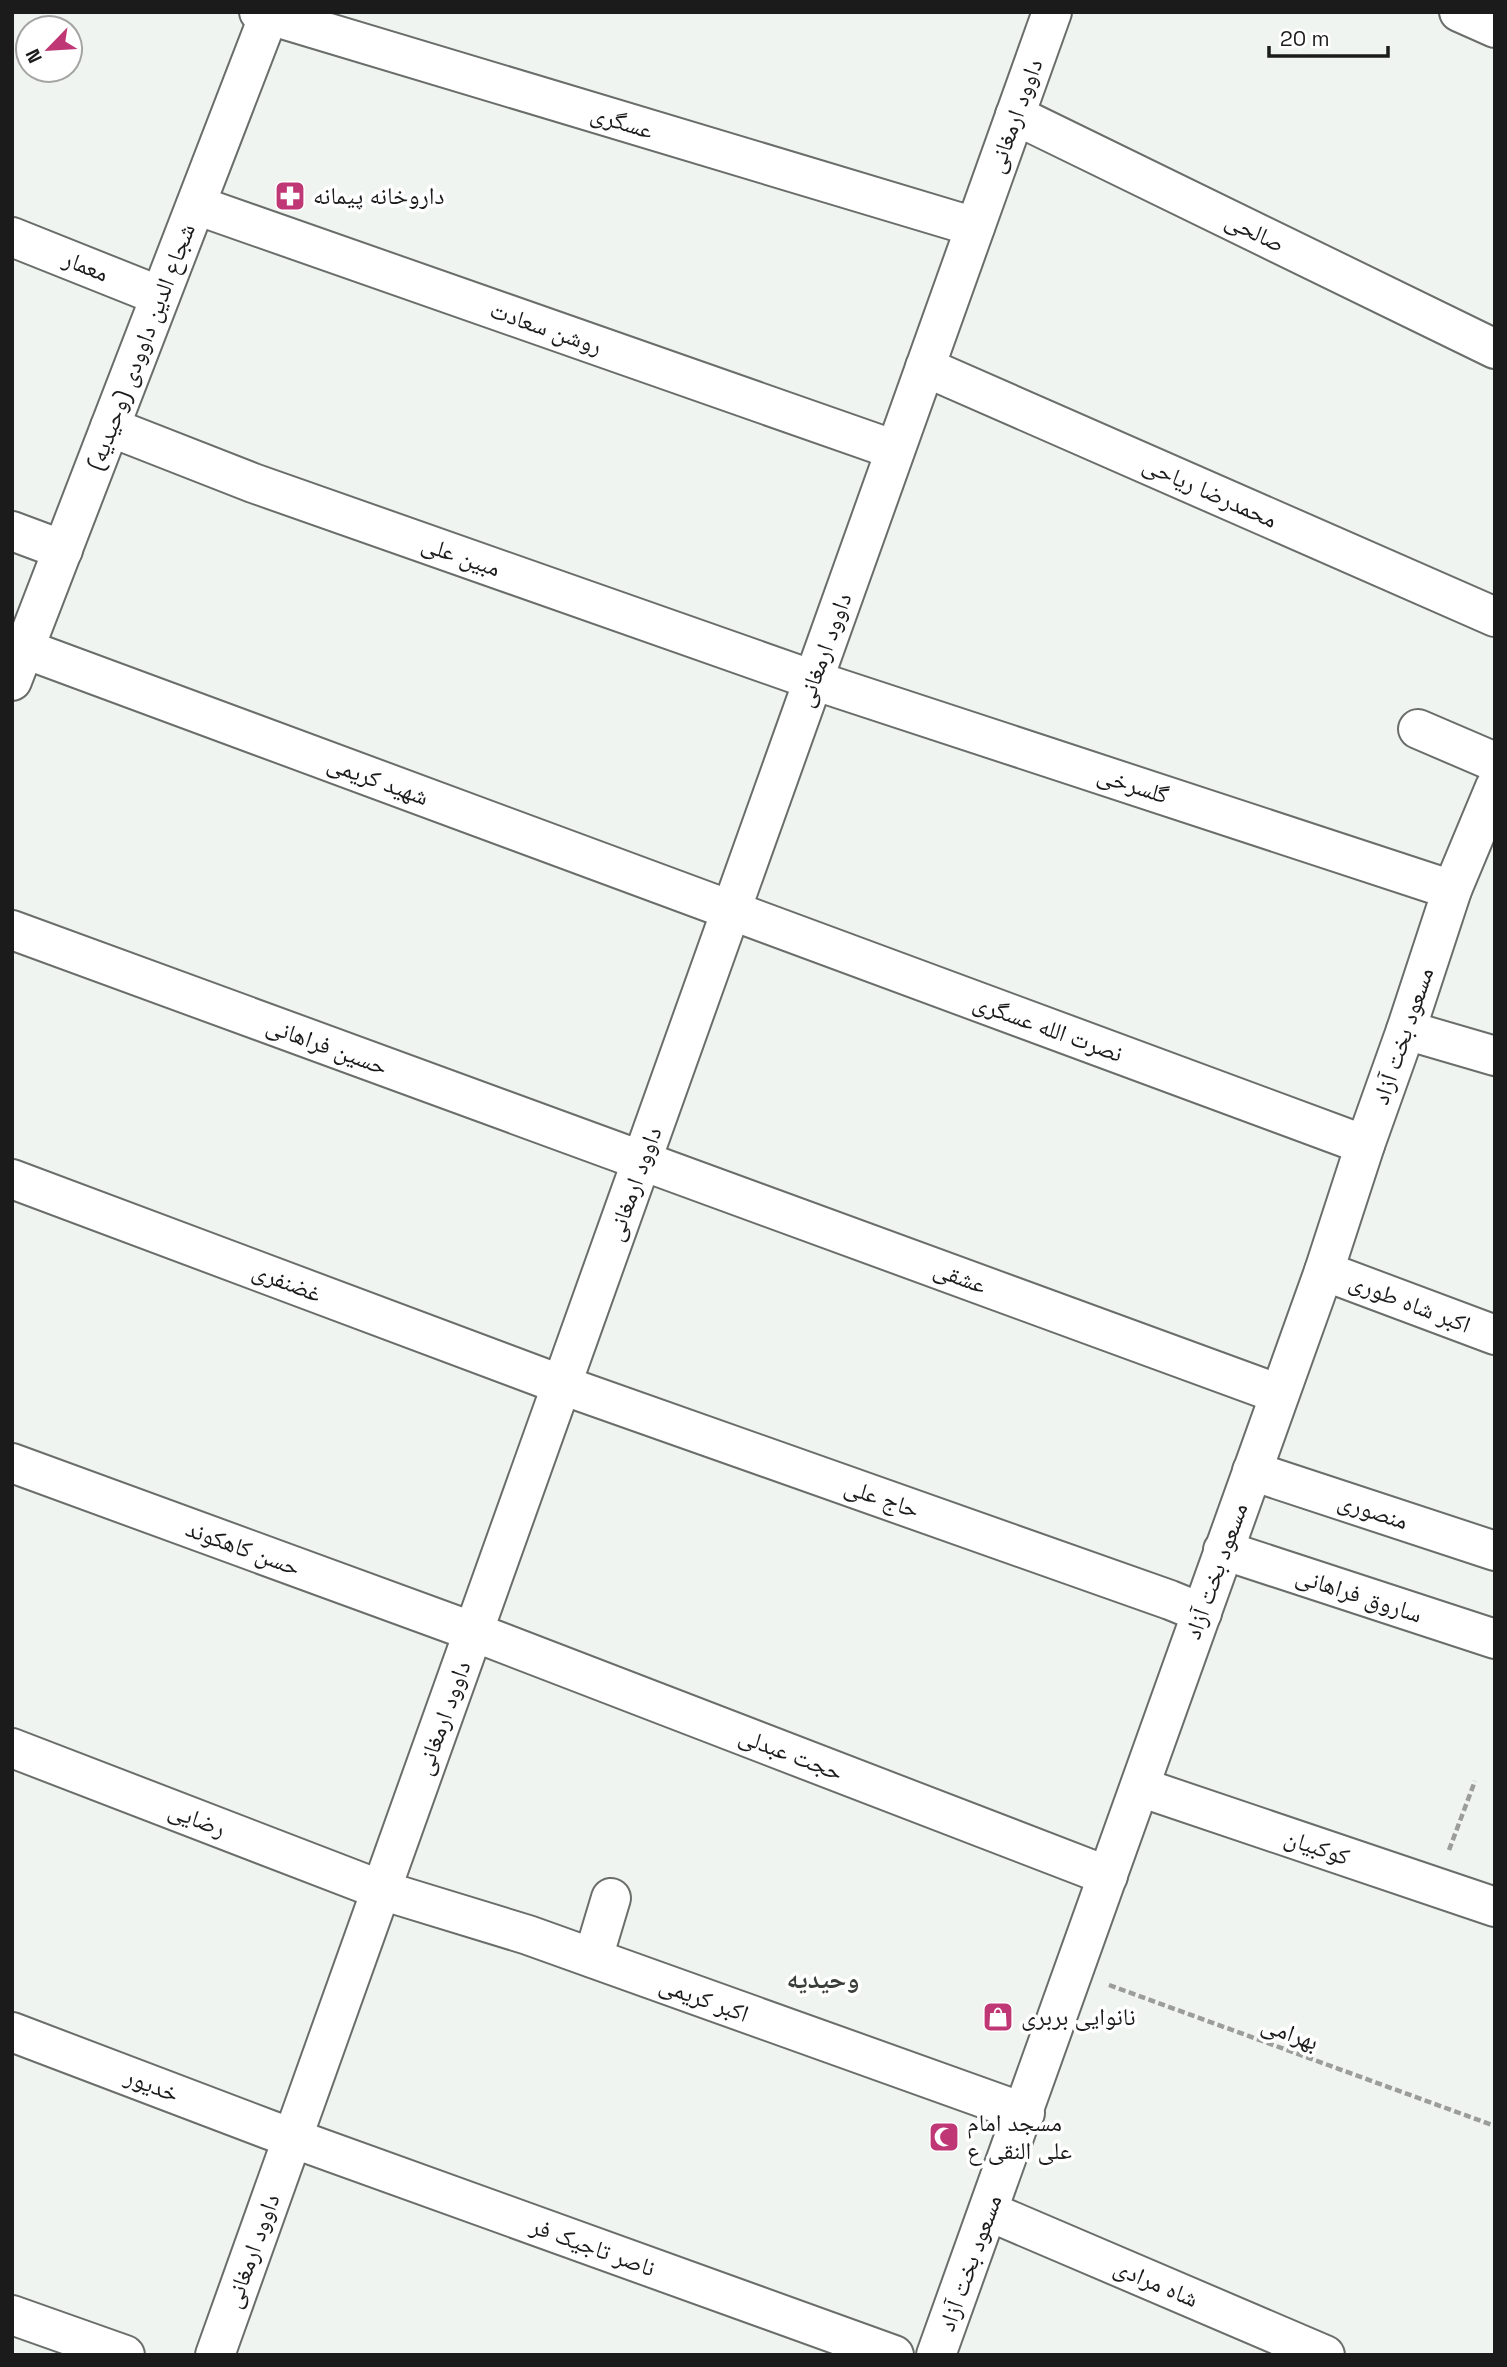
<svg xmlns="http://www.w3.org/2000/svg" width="1507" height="2367" font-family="'Space Grotesk','Noto Naskh Arabic',sans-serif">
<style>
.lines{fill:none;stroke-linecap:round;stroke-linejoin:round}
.minor-casing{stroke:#6a6e6b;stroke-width:42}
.path{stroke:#9a9d9a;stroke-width:4.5;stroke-dasharray:7 3.5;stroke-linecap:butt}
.minor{stroke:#fff;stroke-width:38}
.labels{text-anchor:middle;stroke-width:7;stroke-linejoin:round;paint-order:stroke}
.street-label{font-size:24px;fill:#1a1b1a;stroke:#fff}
.poi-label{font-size:24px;fill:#1a1b1a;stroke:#fff;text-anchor:start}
.neighbourhood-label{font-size:26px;font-weight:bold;fill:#3b3f3b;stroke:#fff}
</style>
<rect width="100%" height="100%" fill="#f0f4f0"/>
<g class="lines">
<g class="minor-casing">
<g id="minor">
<path d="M259 12 975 227"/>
<path d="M1459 12 1495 28"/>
<path d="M1015 115 1495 349"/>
<path d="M196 205 895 450"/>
<path d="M12 237 160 296"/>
<path d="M925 367 1495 617"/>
<path d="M110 427 253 483 813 680 1452 890"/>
<path d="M12 531 63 550"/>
<path d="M25 649 1365 1145"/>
<path d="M12 681 270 12"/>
<path d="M1418 729 1495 762"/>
<path d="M12 930 1279 1394"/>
<path d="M1406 1030 1495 1056"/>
<path d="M12 1179 562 1385 1170 1600 1202 1613"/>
<path d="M1324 1271 1495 1335"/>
<path d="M12 1463 474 1632 1108 1876"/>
<path d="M1252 1471 1495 1551"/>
<path d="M1223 1550 1495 1639"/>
<path d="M12 1748 381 1890 528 1935 1025 2113"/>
<path d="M1140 1787 1495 1907"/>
<path d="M593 1958 611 1898"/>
<path d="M12 2032 270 2130 894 2355"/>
<path d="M988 2211 1325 2355"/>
<path d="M12 2315 125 2355"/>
<path d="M215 2355 1052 12"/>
<path d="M936 2355 1324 1271 1365 1145 1406 1030 1452 890 1495 787"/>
</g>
</g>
<g class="path">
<path d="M1449 1850 1475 1781"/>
<path d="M1109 1985 1495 2126"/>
</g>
<use href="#minor" class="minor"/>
</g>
<defs>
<g id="pharmacy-square" transform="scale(1.575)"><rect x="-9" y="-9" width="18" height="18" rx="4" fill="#bf3774" stroke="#fff"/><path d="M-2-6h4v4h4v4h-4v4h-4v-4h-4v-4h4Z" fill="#fff"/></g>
<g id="shop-square" transform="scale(1.575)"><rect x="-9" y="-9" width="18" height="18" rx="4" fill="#bf3774" stroke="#fff"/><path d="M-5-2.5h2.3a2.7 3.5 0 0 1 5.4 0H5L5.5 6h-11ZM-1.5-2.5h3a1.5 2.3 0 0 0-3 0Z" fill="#fff"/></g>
<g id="mosque-square" transform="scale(1.575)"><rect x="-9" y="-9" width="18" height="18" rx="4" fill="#bf3774" stroke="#fff"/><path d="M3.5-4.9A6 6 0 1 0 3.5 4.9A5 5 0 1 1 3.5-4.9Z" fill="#fff"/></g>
</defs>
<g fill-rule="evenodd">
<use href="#pharmacy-square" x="290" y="196"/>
<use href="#shop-square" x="998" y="2017"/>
<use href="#mosque-square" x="944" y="2137"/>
</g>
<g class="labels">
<g class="street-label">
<text transform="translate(1015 116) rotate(-70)" y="8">داوود ارمغانی</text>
<text transform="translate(622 122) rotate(17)" y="8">عسگری</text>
<text transform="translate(1255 232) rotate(26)" y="8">صالحی</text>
<text transform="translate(86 266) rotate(22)" y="8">معمار</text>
<text transform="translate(546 328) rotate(19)" y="8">روشن سعادت</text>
<text transform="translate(141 347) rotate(-69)" y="8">شجاع الدین داوودی (وحیدیه)</text>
<text transform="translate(1210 492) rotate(24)" y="8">محمدرضا ریاحی</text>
<text transform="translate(461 556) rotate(19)" y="8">مبین علی</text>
<text transform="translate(824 650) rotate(-70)" y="8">داوود ارمغانی</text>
<text transform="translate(378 780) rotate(20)" y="8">شهید کریمی</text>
<text transform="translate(1133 785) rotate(18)" y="8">گلسرخی</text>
<text transform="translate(1048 1028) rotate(20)" y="8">نصرت الله عسگری</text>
<text transform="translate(1403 1036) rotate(-71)" y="8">مسعود بخت آزاد</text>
<text transform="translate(327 1046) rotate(20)" y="8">حسین فراهانی</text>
<text transform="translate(634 1184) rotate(-70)" y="8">داوود ارمغانی</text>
<text transform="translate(960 1277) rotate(20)" y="8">عشقی</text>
<text transform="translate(287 1282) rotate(21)" y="8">غضنفری</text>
<text transform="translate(1410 1303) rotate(21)" y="8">اکبر شاه طوری</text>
<text transform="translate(882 1498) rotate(19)" y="8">حاج علی</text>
<text transform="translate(1373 1511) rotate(18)" y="8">منصوری</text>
<text transform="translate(243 1548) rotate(20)" y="8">حسن کاهکوند</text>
<text transform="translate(1216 1571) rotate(-70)" y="8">مسعود بخت آزاد</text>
<text transform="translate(1359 1595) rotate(18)" y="8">ساروق فراهانی</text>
<text transform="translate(443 1718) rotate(-70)" y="8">داوود ارمغانی</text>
<text transform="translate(791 1754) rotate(21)" y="8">حجت عبدلی</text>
<text transform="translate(197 1819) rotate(21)" y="8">رضایی</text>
<text transform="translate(1317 1847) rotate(19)" y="8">کوکبیان</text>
<text transform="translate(704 1999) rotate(20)" y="8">اکبر کریمی</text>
<text transform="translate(1290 2033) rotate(20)" y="8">بهرامی</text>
<text transform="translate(152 2085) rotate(21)" y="8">خدیور</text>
<text transform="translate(593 2247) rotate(20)" y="8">ناصر تاجیک فر</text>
<text transform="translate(252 2251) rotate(-70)" y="8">داوود ارمغانی</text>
<text transform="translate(970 2263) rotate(-70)" y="8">مسعود بخت آزاد</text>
<text transform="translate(1156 2283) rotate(23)" y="8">شاه مرادی</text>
</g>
<g class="poi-label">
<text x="313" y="204">داروخانه پیمانه</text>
<text x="1021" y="2025">نانوایی بربری</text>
<text x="967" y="2131">مسجد امام<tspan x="967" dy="28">علی النقی ع</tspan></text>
</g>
<g class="neighbourhood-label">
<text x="823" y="1988">وحیدیه</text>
</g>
</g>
<rect width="1507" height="2367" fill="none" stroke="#1a1b1a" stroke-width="28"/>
<g transform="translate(49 49) rotate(245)"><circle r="33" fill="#ffffff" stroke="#a3a4a3" stroke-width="2"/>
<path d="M0-5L12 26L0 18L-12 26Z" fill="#bf3774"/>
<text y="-10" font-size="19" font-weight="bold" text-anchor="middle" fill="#1a1b1a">N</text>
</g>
<path d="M1269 46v10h119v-10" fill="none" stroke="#1a1b1a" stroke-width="3.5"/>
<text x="1280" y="46" font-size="21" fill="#1a1b1a" stroke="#ffffff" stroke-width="5" paint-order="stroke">20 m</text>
</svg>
